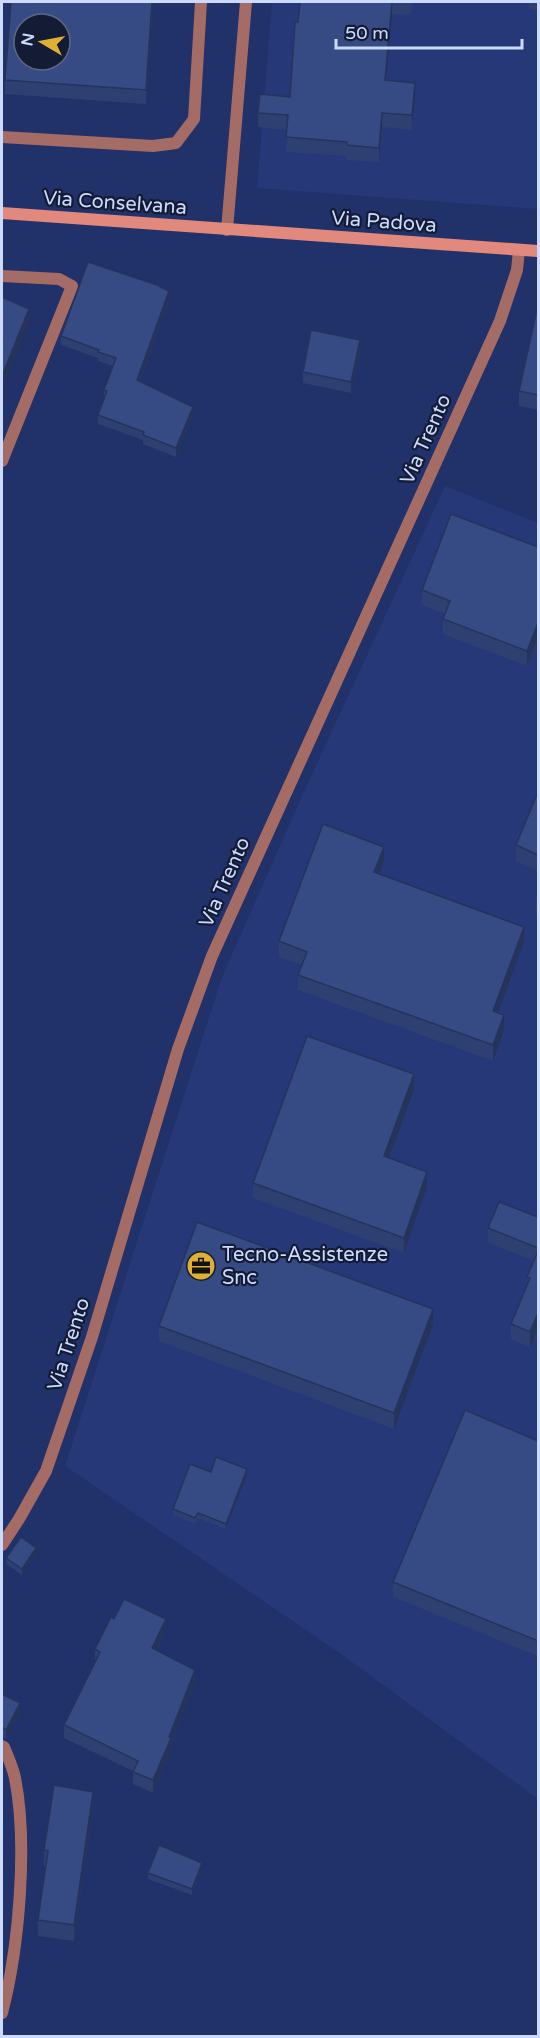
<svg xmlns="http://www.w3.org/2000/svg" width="540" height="2038" font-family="'Varela Round',sans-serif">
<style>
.built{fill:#263877}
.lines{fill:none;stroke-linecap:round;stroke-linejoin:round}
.service{stroke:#a46c65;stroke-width:12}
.minor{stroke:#a46c65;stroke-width:12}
.secondary{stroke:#e1897d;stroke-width:12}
.wall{fill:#2e4072}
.shaded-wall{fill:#26345c}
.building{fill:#364a84;stroke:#26345c;stroke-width:1.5;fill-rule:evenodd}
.labels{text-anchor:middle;stroke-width:4.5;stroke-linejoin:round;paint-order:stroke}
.street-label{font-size:20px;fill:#ccdafd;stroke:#141c35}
.poi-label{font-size:20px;fill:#ccdafd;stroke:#141c35;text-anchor:start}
</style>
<rect width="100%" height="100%" fill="#213169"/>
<g class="built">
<path d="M272 2H538V209L257 188Z"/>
<path d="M445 486 538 523V1799L341 1654 65 1466 222 977 302 796Z"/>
</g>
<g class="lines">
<g class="service">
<path d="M2 137 153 146 176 143 194 119 201 2"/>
<path d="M2 276 59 279 72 286 2 461"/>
<path d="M2 1746 4 1747C8 1757 13 1768 15 1778 28 1844 19 1948 2 2013"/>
</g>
<g class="minor">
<path d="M227 230 246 2"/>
<path d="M2 1545 19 1519 46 1471 92 1337 178 1049 212 956 500 321 517 270 519 250"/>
</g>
<path class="secondary" d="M2 213 538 251"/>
</g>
<g class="wall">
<path d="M153 2 146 104 5 94V80Z"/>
<path d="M300 2H412L411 15 392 14 386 80 415 97 412 130 382 127 379 162 347 160V156L286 152 287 130 258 127V113L290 97Z"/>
<path d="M529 2H538V10L529 9Z"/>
<path d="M160 287 169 300 140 382 193 416 176 457 143 444V440L98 424V415L104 399V390L113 366 98 361V358L61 345V336Z"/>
<path d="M538 305V410L519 406V391Z"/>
<path d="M360 352 351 393 303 383V372Z"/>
<path d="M538 547V638V637L527 666 443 634V619L445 614 422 605V590Z"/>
<path d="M538 792V871L516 861V845Z"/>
<path d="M384 862 379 873 524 942 498 1013 504 1031 493 1061 298 990V975L302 965 279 957V941Z"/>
<path d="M538 891V916L536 915V899Z"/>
<path d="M414 1090 389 1158 427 1188 404 1253 253 1198V1183Z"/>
<path d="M538 1217V1328L530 1347 511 1339V1324L527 1285V1277L534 1261 488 1243V1228Z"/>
<path d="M433 1325 394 1429 159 1341V1326Z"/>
<path d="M538 1441V1656L393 1597V1582Z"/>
<path d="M211 1472 247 1475 226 1529 198 1518 195 1524 173 1515V1509Z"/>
<path d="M36 1554 22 1575 6 1564V1558Z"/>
<path d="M114 1619 166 1631 157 1651 195 1683 171 1744V1751L153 1793 133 1784V1771L64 1738V1725L95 1661V1649Z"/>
<path d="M2 1694 20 1713 6 1739 2 1736Z"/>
<path d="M93 1807 74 1941 38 1936V1920L46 1866H44V1850Z"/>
<path d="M202 1868 192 1895 148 1879V1873Z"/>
</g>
<g class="shaded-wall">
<path d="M152 2H153L146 104V90Z"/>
<path d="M392 2V14L385 95V80Z"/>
<path d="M415 83V97L412 130V115Z"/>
<path d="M382 113V127L379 162V148Z"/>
<path d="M169 291V300L137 389V380Z"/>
<path d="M29 309V324L2 392V376Z"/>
<path d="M360 340V352L351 393V382Z"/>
<path d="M193 407V416L176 457V448Z"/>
<path d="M538 623V637L527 666V651Z"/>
<path d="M384 847V862L374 887V872Z"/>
<path d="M524 927V942L493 1027V1011Z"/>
<path d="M504 1015V1031L493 1061V1045Z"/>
<path d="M414 1074V1090L384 1172V1156Z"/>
<path d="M427 1172V1188L404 1253V1238Z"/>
<path d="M433 1309V1325L394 1429V1413Z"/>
<path d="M538 1313V1328L530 1347V1332Z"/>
<path d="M247 1469V1475L226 1529V1524Z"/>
<path d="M36 1548V1554L22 1575V1569Z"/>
<path d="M166 1619V1631L152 1661V1648Z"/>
<path d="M195 1670V1683L171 1744V1751L153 1793V1780Z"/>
<path d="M20 1703V1713L6 1739V1730Z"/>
<path d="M93 1792V1807L74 1941V1925Z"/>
<path d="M202 1863V1868L192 1895V1889Z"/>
</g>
<g class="building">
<path d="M11 2H152L146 90 5 80ZM24 24H60V60H24Z"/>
<path d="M300 2H392L385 80 415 83 412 115 382 113 379 148 347 145V142L286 137 288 115 258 113 260 94 290 97 295 22H298Z"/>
<path d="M88 262 160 286V287L169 291 137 380 193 407 176 448 143 435 144 432 98 415 107 391 104 390 116 358 98 352 99 350 61 336Z"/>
<path d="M2 297 29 309 2 376Z"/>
<path d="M538 305V395L519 391Z"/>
<path d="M311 330 360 340 351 382 303 372Z"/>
<path d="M451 514 538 547V623L527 651 443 619 450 601 422 590Z"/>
<path d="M538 792V855L516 845Z"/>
<path d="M323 824 384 847 374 872 524 927 493 1011 504 1015 493 1045 298 975 307 952 279 941Z"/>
<path d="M307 1036 414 1074 384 1156 427 1172 404 1238 253 1183Z"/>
<path d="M499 1202 538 1217V1248L488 1228Z"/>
<path d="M197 1222 433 1309 394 1413 159 1326Z"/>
<path d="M538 1251V1313L530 1332 511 1324 530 1278 527 1277Z"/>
<path d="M465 1410 538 1441V1641L393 1582Z"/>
<path d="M216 1457 247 1469 226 1524 198 1513 195 1518 173 1509 190 1464 211 1472Z"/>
<path d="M21 1537 36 1548 22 1569 6 1558Z"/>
<path d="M124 1599 166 1619 152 1648 195 1670 169 1737 171 1738 153 1780 133 1772 138 1761 64 1725 100 1652 95 1649 111 1617 114 1619Z"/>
<path d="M2 1694 20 1703 6 1730 2 1727Z"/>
<path d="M54 1785 93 1792 74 1925 38 1920 48 1851 44 1850Z"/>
<path d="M159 1845 202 1863 192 1889 148 1873Z"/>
</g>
<defs>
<g id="office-disc" transform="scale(1.5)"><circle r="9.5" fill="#deb133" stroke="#141c35"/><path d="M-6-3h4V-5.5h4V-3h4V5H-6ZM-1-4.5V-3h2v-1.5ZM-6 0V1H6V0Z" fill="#111"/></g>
</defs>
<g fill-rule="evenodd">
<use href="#office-disc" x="201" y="1266"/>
</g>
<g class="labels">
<g class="street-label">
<text transform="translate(115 202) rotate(4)" y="7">Via Conselvana</text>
<text transform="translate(384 221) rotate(4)" y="7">Via Padova</text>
<text transform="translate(425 439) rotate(-66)" y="7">Via Trento</text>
<text transform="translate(224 882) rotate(-66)" y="7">Via Trento</text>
<text transform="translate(68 1344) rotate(-72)" y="7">Via Trento</text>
</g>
<g class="poi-label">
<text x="222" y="1261">Tecno-Assistenze<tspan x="222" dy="23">Snc</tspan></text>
</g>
</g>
<rect width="540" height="2038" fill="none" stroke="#ccdafd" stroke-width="6"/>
<g transform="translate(42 42) rotate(280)"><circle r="28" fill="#141c35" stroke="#5e6885" stroke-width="1.5"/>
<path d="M0-4.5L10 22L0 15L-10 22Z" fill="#deb133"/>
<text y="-9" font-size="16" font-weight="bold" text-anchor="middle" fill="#ccdafd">N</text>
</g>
<path d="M336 39v9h186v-9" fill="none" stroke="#ccdafd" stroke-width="3"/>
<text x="345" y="39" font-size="18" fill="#ccdafd" stroke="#141c35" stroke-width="4.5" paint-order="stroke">50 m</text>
</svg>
